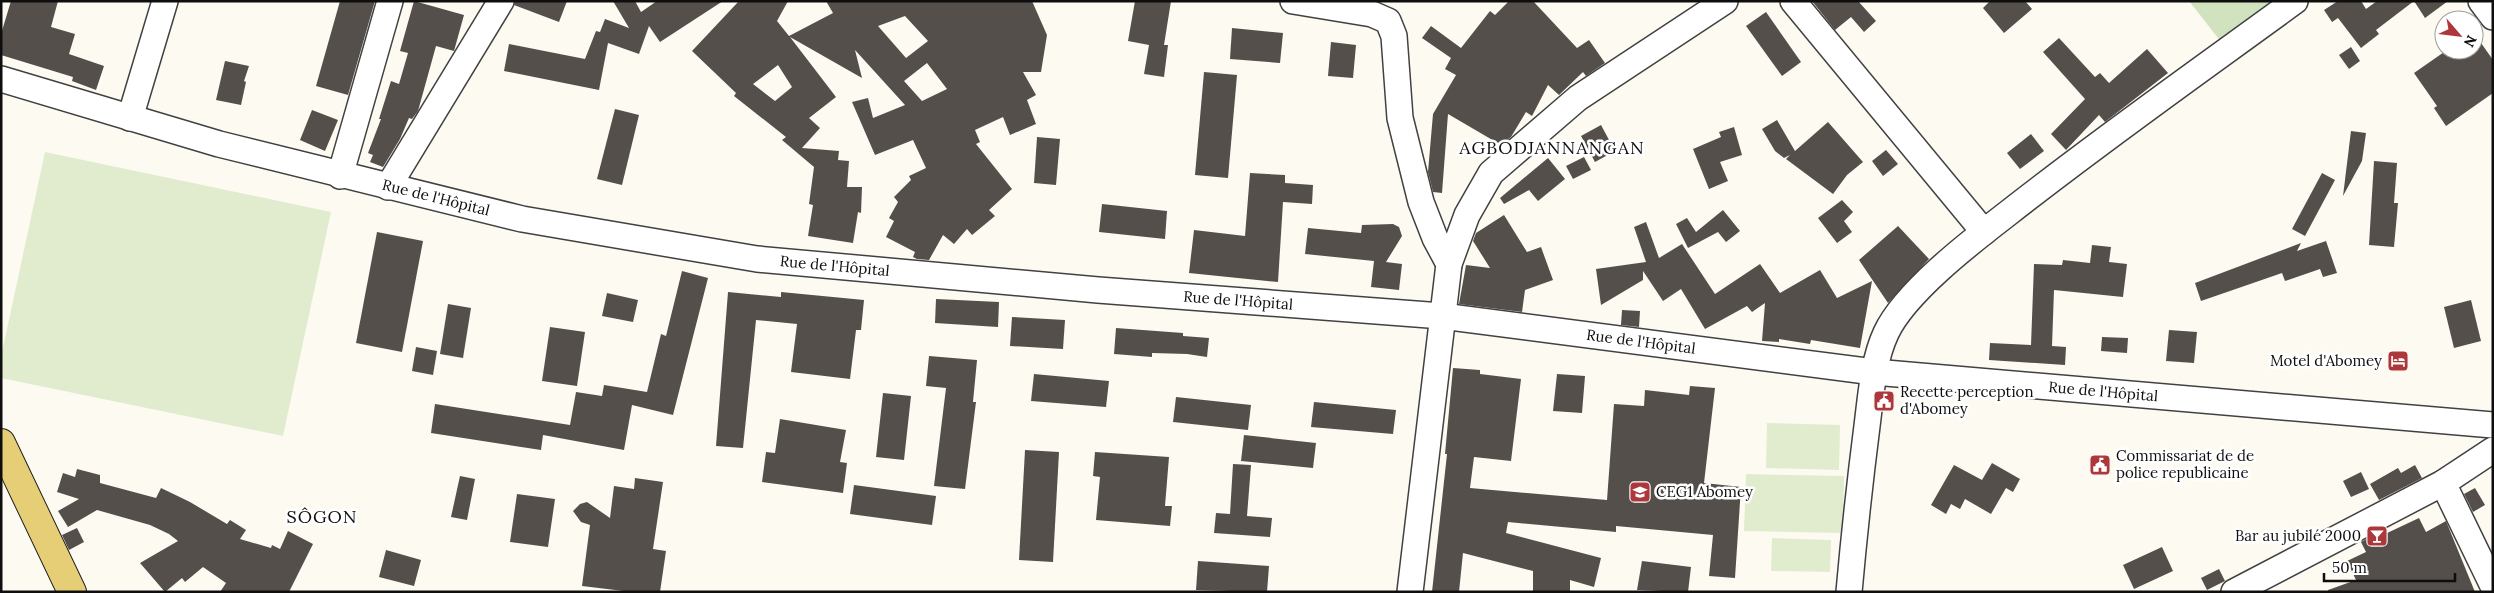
<svg xmlns="http://www.w3.org/2000/svg" width="2494" height="593" font-family="Lora,serif">
<style>
.green{fill:#d1e3be}
.pitch{fill:#e1eccf}
.building{fill:#554f4c;fill-rule:evenodd}
.lines{fill:none;stroke-linecap:round;stroke-linejoin:round}
.minor-casing{stroke:#414141;stroke-width:28}
.major-casing{stroke:#1f1f1f;stroke-width:30}
.minor{stroke:#fff;stroke-width:25}
.major{stroke:#e6ce77;stroke-width:28}
.labels{text-anchor:middle;stroke-width:5;stroke-linejoin:round;paint-order:stroke}
.street-label{font-size:15px;fill:#0e0e0e;stroke:#fff}
.poi-label{font-size:15px;fill:#0e0e0e;stroke:#fff;text-anchor:start}
.quarter-label{font-size:18px;letter-spacing:1px;fill:#0e0e0e;stroke:#fff}
</style>
<rect width="100%" height="100%" fill="#fdfbf1"/>
<path class="green" d="M2189 1H2279L2222 43Z"/>
<g class="pitch">
<path d="M45 152 331 212 283 436 1 378V357Z"/>
<path d="M1767 423 1840 425 1839 470 1766 468Z"/>
<path d="M1746 474 1844 476 1843 533 1744 531Z"/>
<path d="M1772 538 1831 540 1830 572 1771 571Z"/>
</g>
<g class="building">
<path d="M11 1H58L51 27 75 34 69 54 104 66 96 90 72 81 73 77 1 55V34Z"/>
<path d="M340 1H375L348 95 316 86Z"/>
<path d="M414 1 464 15 454 51 436 46 418 111 412 119 409 118 400 139 383 167 370 162 373 155 368 153 381 119H379L391 81 399 84 408 53 400 51Z"/>
<path d="M515 1H567L559 22 514 5Z"/>
<path d="M613 1H635L641 12 657 1H723L660 42 649 26 639 54 608 43 599 90 504 71 509 44 585 59 596 31 600 32 605 19 629 28Z"/>
<path d="M739 1H788L777 21 789 36 833 13 826 1H1032L1047 35 1041 72H1023L1036 95 1027 100 1036 124 1010 135 1003 117 975 130 980 142 976 144 1012 189 989 210 995 216 972 235 967 229 954 244 943 235 929 260 917 259 913 257 915 252 886 237 894 221 889 218 898 202 894 197 911 180 909 176 926 168 913 140 875 155 852 102 868 98 873 118 905 105 855 50 862 78 790 37 836 97 809 118 820 128 802 148 839 151 838 160 849 161 847 187H862L861 213 858 212 853 243 808 236 813 205 809 204 814 167 782 140 786 137 734 96 736 93 692 51ZM905 16 928 41 906 58 878 26ZM927 63 947 89 922 101 904 81ZM778 65 792 87 775 101 753 84Z"/>
<path d="M1135 1H1171L1164 45H1168L1164 77 1144 74 1149 45 1128 41Z"/>
<path d="M1509 1H1533L1577 48 1589 40 1605 63 1586 76 1583 72 1559 95 1548 85 1532 116 1526 112 1511 137 1501 145 1448 114 1442 193 1433 192 1428 172 1433 114 1456 75 1445 69 1451 58 1422 38 1431 26 1461 48 1490 11 1495 15Z"/>
<path d="M1812 1H1858L1876 21 1864 32 1851 17 1835 30Z"/>
<path d="M1990 1H2025L2032 9 2004 33 1983 8Z"/>
<path d="M2338 1H2361L2366 9 2377 1H2448L2425 18 2414 1 2376 30 2379 34 2361 48 2338 18 2332 22 2324 10Z"/>
<path d="M1766 12 1801 62 1782 76 1746 26Z"/>
<path d="M1232 28 1283 33 1280 63 1230 59Z"/>
<path d="M2474 33 2493 60V93L2446 126 2434 108 2437 106 2414 73 2447 50H2474Z"/>
<path d="M2059 38 2095 77 2100 73 2109 83 2147 49 2168 73 2105 122 2099 115 2066 150 2051 134 2085 99 2043 52Z"/>
<path d="M1331 42 1356 45 1353 78 1328 76Z"/>
<path d="M2351 47 2360 61 2349 69 2339 55Z"/>
<path d="M225 61 249 66 244 81 246 82 241 105 216 100Z"/>
<path d="M1204 72 1237 75 1228 178 1195 175Z"/>
<path d="M615 109 639 115 622 185 597 179Z"/>
<path d="M312 110 338 120 325 151 300 140Z"/>
<path d="M1777 120 1795 151 1828 122 1863 162 1847 175 1833 194 1786 159 1790 155 1784 158 1775 151 1762 129Z"/>
<path d="M1601 125 1615 151 1595 162 1581 136Z"/>
<path d="M1734 127 1742 155 1720 162 1728 181 1709 189 1693 149 1721 137 1719 132Z"/>
<path d="M2351 131 2366 133 2362 161 2343 196Z"/>
<path d="M2031 134 2044 151 2020 169 2007 153Z"/>
<path d="M1037 137 1060 139 1056 185 1034 183Z"/>
<path d="M1886 150 1898 164 1883 176 1872 161Z"/>
<path d="M1584 157 1591 170 1573 179 1566 166Z"/>
<path d="M1548 158 1565 179 1538 201 1529 190 1504 204 1500 198Z"/>
<path d="M2374 161 2397 163 2394 203H2398L2394 247 2369 245Z"/>
<path d="M1250 173 1285 175V183L1313 185 1312 204 1283 202 1278 282 1189 273 1194 230 1245 236Z"/>
<path d="M2322 173 2335 180 2305 236 2292 229Z"/>
<path d="M1842 200 1853 212 1844 221 1852 232 1837 243 1818 218Z"/>
<path d="M1102 204 1167 211 1165 239 1099 232Z"/>
<path d="M1723 210 1740 231 1726 242 1718 232 1688 248 1676 224 1687 218 1696 232Z"/>
<path d="M1504 215 1527 252 1541 247 1553 280 1525 290 1522 312 1459 304 1466 265 1490 268 1473 241 1476 233Z"/>
<path d="M1646 222 1659 258 1682 244 1715 294 1760 264 1780 293 1820 270 1837 298 1872 281 1860 348 1811 340 1810 344 1779 339V342L1762 341 1765 303 1752 312 1747 306 1705 329 1681 289 1663 301 1643 271V280L1601 305 1596 269 1646 262 1634 227Z"/>
<path d="M1393 224 1399 227 1402 236 1386 262 1402 264 1399 290 1371 287 1374 261 1305 254 1308 228 1361 233 1362 225Z"/>
<path d="M1898 226 1929 259 1888 303 1859 260Z"/>
<path d="M377 232 423 241 402 352 356 343Z"/>
<path d="M2326 241 2337 273 2323 277 2320 269 2285 281 2282 273 2201 301 2195 283 2301 243 2297 251Z"/>
<path d="M2092 245 2111 247 2109 262 2127 264 2123 297 2054 290 2052 346 2066 347 2065 365 1989 360 1990 343 2031 345 2034 264 2062 265 2063 260 2090 263Z"/>
<path d="M682 271 708 278 673 415 632 405 624 450 543 435 541 450 431 433 435 404 570 425 576 392 602 396 604 385 647 392 661 334 666 336Z"/>
<path d="M728 292 781 297V292L864 300 861 330H856L850 379 791 372 797 324 756 320 743 448 716 446Z"/>
<path d="M607 293 638 300 633 322 602 316Z"/>
<path d="M936 299 999 302 998 327 935 323Z"/>
<path d="M2471 300 2481 341 2454 348 2444 307Z"/>
<path d="M448 304 471 308 463 358 440 354Z"/>
<path d="M1622 310 1640 311 1639 327 1621 325Z"/>
<path d="M1012 317 1065 320 1063 349 1010 346Z"/>
<path d="M550 327 585 332 577 386 542 381Z"/>
<path d="M1116 328 1183 333V336L1209 338 1207 357 1187 354 1152 353V357L1114 354Z"/>
<path d="M2169 330 2197 332 2194 363 2166 361Z"/>
<path d="M2102 337 2128 338 2127 353 2101 351Z"/>
<path d="M416 347 437 351 433 375 412 371Z"/>
<path d="M929 356 977 360 973 402H976L965 489 934 486 946 388 926 386Z"/>
<path d="M1453 368 1480 370V374L1521 379 1511 461 1474 457 1470 488 1607 500 1614 404 1644 406 1645 390 1689 395 1690 386 1715 388 1704 483 1741 487 1735 578 1709 576 1713 535 1616 526V532L1508 522 1506 533 1601 558 1594 587 1570 580V592H1533V571L1463 553 1459 592H1432L1447 454H1445Z"/>
<path d="M1034 374 1109 381 1106 407 1031 401Z"/>
<path d="M1557 374 1585 376 1582 413 1553 411Z"/>
<path d="M883 393 911 396 904 460 876 457Z"/>
<path d="M1176 397 1251 405 1248 430 1173 422Z"/>
<path d="M1314 402 1396 410 1393 434 1311 427Z"/>
<path d="M780 419 846 430 840 462 847 463 843 493 762 482 766 452 775 453Z"/>
<path d="M1244 435 1316 443 1313 468 1241 461Z"/>
<path d="M1025 450 1059 452 1053 562 1019 560Z"/>
<path d="M1095 452 1169 457 1165 506H1172L1170 526 1096 520 1100 477 1093 476Z"/>
<path d="M1992 463 2020 479 2013 492 2006 488 1991 514 1965 499 1960 509 1951 504 1946 514 1931 505 1954 465 1982 480Z"/>
<path d="M1233 464 1251 465 1247 516 1272 518 1270 537 1214 533 1216 513 1230 514Z"/>
<path d="M2415 465 2422 478 2379 500 2370 484 2398 468 2401 473Z"/>
<path d="M77 469 100 475V483L156 498 161 488 190 502 227 524 230 520 246 530 240 539 271 548 272 545 280 549 288 531 313 544 289 592H220L226 583 203 567 185 582 182 578 165 592 140 563 178 541 169 534 150 525 97 510 68 527 58 511 79 499 57 492 63 473 75 477Z"/>
<path d="M2361 472 2369 489 2351 497 2343 481Z"/>
<path d="M460 476 475 479 467 520 451 517Z"/>
<path d="M635 478 663 482 653 549 666 551 660 592H632L582 586 590 525 581 522 573 511 580 504 587 502 610 518 614 486 634 489Z"/>
<path d="M854 485 936 496 932 525 850 514Z"/>
<path d="M2475 488 2485 505 2473 512 2464 494Z"/>
<path d="M517 494 555 499 548 547 510 542Z"/>
<path d="M2419 518 2426 532 2446 521 2475 592H2328V590L2356 580 2347 561 2366 552 2361 542 2383 530 2385 534Z"/>
<path d="M77 528 84 542 69 550 62 535Z"/>
<path d="M2162 547 2173 571 2134 589 2123 565Z"/>
<path d="M386 550 421 560 414 586 379 577Z"/>
<path d="M1198 561 1269 566 1267 592 1196 590Z"/>
<path d="M1642 561 1691 567 1688 592 1637 590Z"/>
<path d="M2219 569 2225 581 2207 590 2201 578Z"/>
</g>
<g class="lines">
<g class="minor-casing">
<g id="minor">
<path d="M1293 1 1372 14 1388 21 1394 36 1400 118 1421 202 1435 238 1449 264"/>
<path d="M1793 1 1984 232"/>
<path d="M2481 1 2493 17"/>
<path id="s1" d="M1 79 219 144 522 219 757 259 1098 290 1442 316 1874 372 2493 425"/>
<path d="M130 118 165 1"/>
<path d="M340 176 390 1"/>
<path d="M388 187 501 1"/>
<path d="M2443 483 2493 586"/>
<path d="M1410 592 1449 264 1467 215 1491 173 1578 98 1725 1"/>
<path d="M1849 592C1854 536 1860 481 1867 426 1871 395 1873 361 1886 333 1905 292 1972 241 2007 214 2101 140 2199 71 2295 1"/>
<path d="M2234 592 2443 483 2493 450"/>
</g>
</g>
<g class="major-casing">
<path id="major" d="M1 443 72 592"/>
</g>
<use href="#minor" class="minor"/>
<use href="#major" class="major"/>
</g>
<defs>
<g id="hotel-square" transform="scale(1.125)"><rect x="-9" y="-9" width="18" height="18" rx="4" fill="#ac383b" stroke="#fff"/><path d="M-6-4.5h1.5V1H6V5H4.5V3h-9V5H-6ZM-4 0a1.8 1.8 0 1 1 3.6 0ZM.5 0V-2.5h3Q6-2.5 6 0Z" fill="#fff"/></g>
<g id="civic-square" transform="scale(1.125)"><rect x="-9" y="-9" width="18" height="18" rx="4" fill="#ac383b" stroke="#fff"/><path d="M-.6-6.5H3V-4.5H.6V-3L4-1V1h2V6H-6V1h2V-1L-.6-3ZM-1.2 2.5V6h2.4V2.5Z" fill="#fff"/></g>
<g id="school-square" transform="scale(1.125)"><rect x="-9" y="-9" width="18" height="18" rx="4" fill="#ac383b" stroke="#fff"/><path d="M0-5L7-2L0 1L-7-2ZM-4 1L0 2.5L4 1V4Q0 6-4 4Z" fill="#fff"/></g>
<g id="bar-square" transform="scale(1.125)"><rect x="-9" y="-9" width="18" height="18" rx="4" fill="#ac383b" stroke="#fff"/><path d="M-6-5H6L.8 .8V4.5H3.5V6h-7V4.5H-.8V.8Z" fill="#fff"/></g>
</defs>
<g fill-rule="evenodd">
<use href="#hotel-square" x="2398" y="361"/>
<use href="#civic-square" x="1884" y="401"/>
<use href="#civic-square" x="2100" y="465"/>
<use href="#school-square" x="1640" y="492"/>
<use href="#bar-square" x="2377" y="536"/>
</g>
<g class="labels">
<g class="street-label">
<text dy="5" stroke="none"><textPath href="#s1" startOffset="451">Rue de l'Hôpital</textPath></text>
<text dy="5" stroke="none"><textPath href="#s1" startOffset="856">Rue de l'Hôpital</textPath></text>
<text dy="5" stroke="none"><textPath href="#s1" startOffset="1261">Rue de l'Hôpital</textPath></text>
<text dy="5" stroke="none"><textPath href="#s1" startOffset="1666">Rue de l'Hôpital</textPath></text>
<text dy="5" stroke="none"><textPath href="#s1" startOffset="2131">Rue de l'Hôpital</textPath></text>
</g>
<g class="poi-label">
<text x="2382" y="366" text-anchor="end">Motel d'Abomey</text>
<text x="1900" y="397">Recette perception<tspan x="1900" dy="17">d'Abomey</tspan></text>
<text x="2116" y="461">Commissariat de de<tspan x="2116" dy="17">police republicaine</tspan></text>
<text x="1656" y="497">CEG1 Abomey</text>
<text x="2361" y="541" text-anchor="end">Bar au jubilé 2000</text>
</g>
<g class="quarter-label">
<text x="1552" y="154">AGBODJANNANGAN</text>
<text x="322" y="523">SÔGON</text>
</g>
</g>
<rect width="2494" height="593" fill="none" stroke="#0e0e0e" stroke-width="5"/>
<g transform="translate(2459 35) rotate(118)"><circle r="24" fill="#ffffff" stroke="#9f9f9f"/>
<path d="M0-4L9 19L0 12L-9 19Z" fill="#ac383b"/>
<text y="-8" font-size="14" font-weight="bold" text-anchor="middle" fill="#0e0e0e">N</text>
</g>
<path d="M2324 573v8h131v-8" fill="none" stroke="#0e0e0e" stroke-width="2.5"/>
<text x="2332" y="573" font-size="15" fill="#0e0e0e" stroke="#ffffff" stroke-width="4" paint-order="stroke">50 m</text>
</svg>
